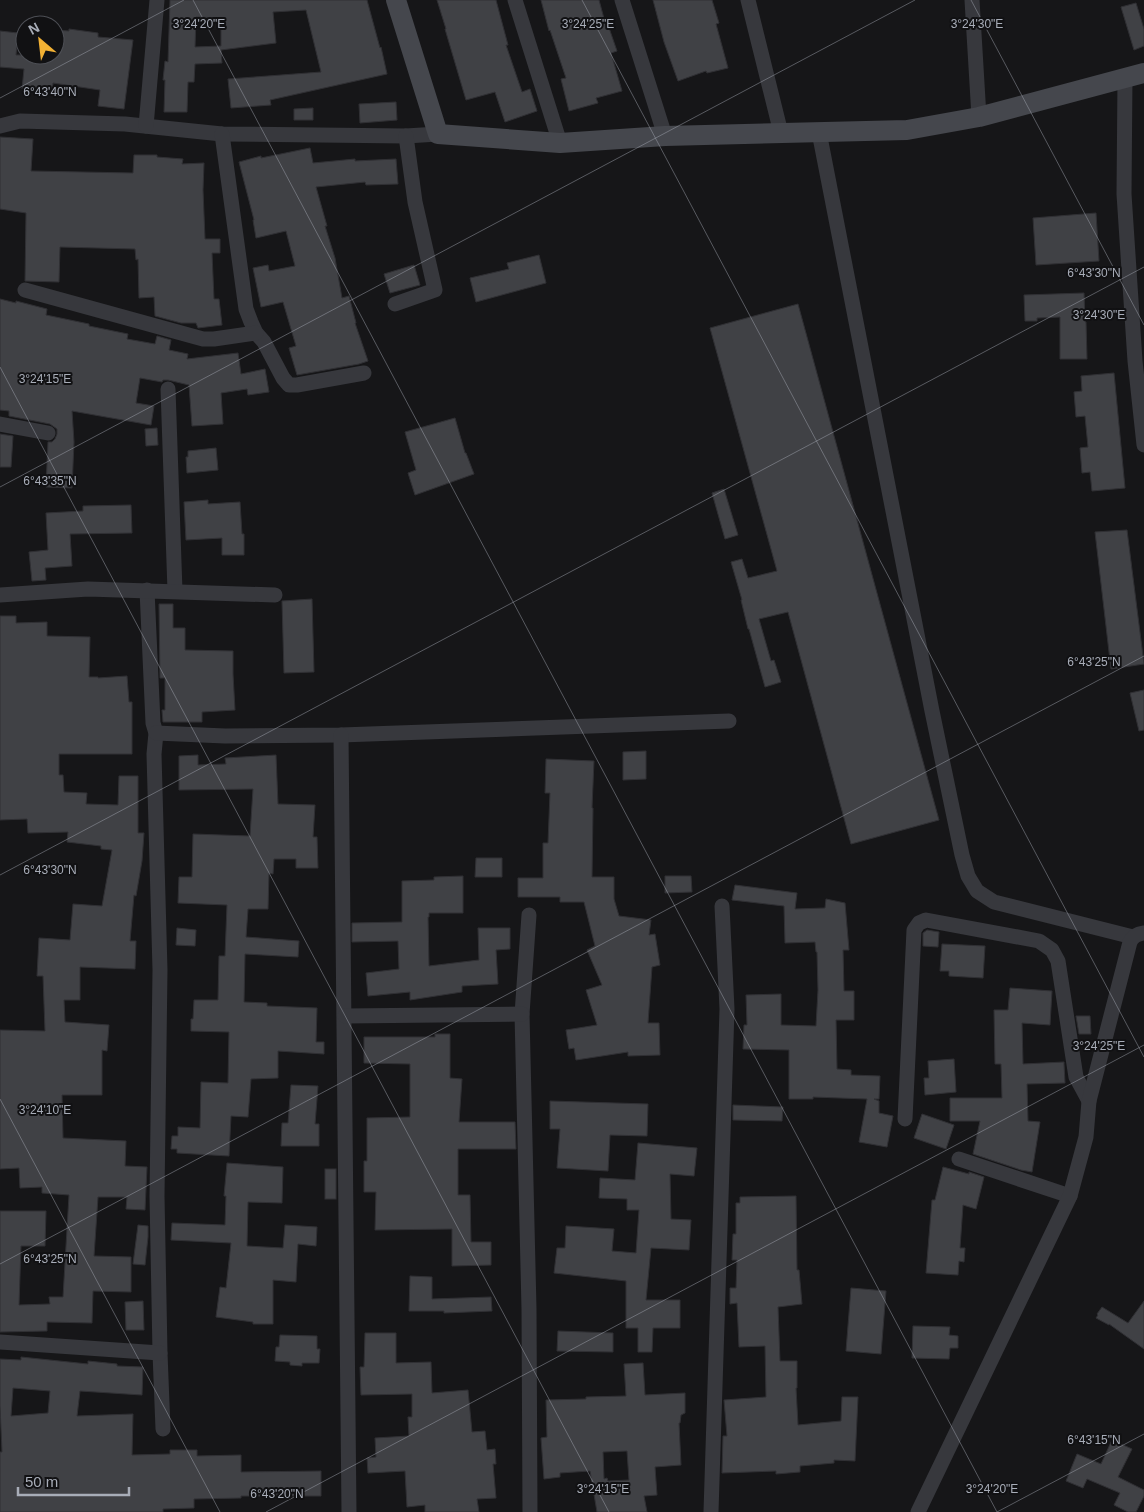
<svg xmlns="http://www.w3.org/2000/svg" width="1144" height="1512" font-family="Helvetica,sans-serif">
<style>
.building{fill:#404145;stroke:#303034;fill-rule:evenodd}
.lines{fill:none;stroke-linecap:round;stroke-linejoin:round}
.street{stroke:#37383d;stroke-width:15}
.secondary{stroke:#45474d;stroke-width:20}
.ticks{fill:none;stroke:#a8adb8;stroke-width:1;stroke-opacity:0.45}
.ticks-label{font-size:12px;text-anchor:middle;fill:#a8adb8;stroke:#111113;stroke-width:4;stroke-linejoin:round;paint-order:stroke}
</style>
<rect width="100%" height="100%" fill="#161618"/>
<g class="building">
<path d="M170 0H367L380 48 381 47 387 74 270 100 271 105 231 108 228 79 321 72 306 10 273 12 276 43 221 50 222 63 195 64 194 82H188L187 112H164L165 80H163L165 61 168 62ZM196 17 221 18V46L195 47Z"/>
<path d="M437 0H496L508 45H506L522 92 530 89 537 111 505 122 495 92 466 100 445 29H446Z"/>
<path d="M541 0H599L606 26 608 25 617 51 611 53 622 91 596 98 598 103 569 111 561 79 566 78 550 30 549 31Z"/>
<path d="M653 0H712L719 23 716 24 728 68 707 73 706 71 678 81 664 42Z"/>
<path d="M1136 3 1144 29V46L1134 50 1121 7Z"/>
<path d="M69 29 98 33V37L133 40 124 109 98 106 100 90 53 83 52 93 22 89 24 69 0 67V31L18 33 16 55H55V30L69 31Z"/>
<path d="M396 102 397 120 360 123 359 104Z"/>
<path d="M313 108V120H294V109Z"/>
<path d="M0 137 33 139 31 171 133 173 134 155H157V157L183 159 182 164 204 163 203 190 205 239H220V253H212L214 299H219L222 325 198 328 196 323H181L155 316 154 297 139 298 138 259 136 260 135 249 60 247 59 282 25 281 26 213 0 209Z"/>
<path d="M310 148 313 163 355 159V161L396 159 398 184 366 185 365 182 316 187 327 226H325L335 258 342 298 349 296 356 323H355L368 361 359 364 297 375 289 348 296 346 283 302 261 307 253 268 268 265 269 271 295 266 286 231 256 238 253 220H254L239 162 261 156V158Z"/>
<path d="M1096 213 1099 261 1036 265 1033 218Z"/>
<path d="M539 255 546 283 476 302 470 278 509 269 507 263Z"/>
<path d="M414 265 420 285 390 293 384 274Z"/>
<path d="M1084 293 1085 322H1086L1087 359H1060V317L1037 318V321H1025L1024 295Z"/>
<path d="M0 299 16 303V301L47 309 46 315 89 324V326L128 334 127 339 155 344 157 336 171 340 169 350 188 354 187 359 238 353 241 374 265 369 269 392 248 395 247 389 221 393 223 424 192 426 189 385 168 380H163L162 382 140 378 136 403 154 406 151 425 72 411 74 442 72 488 46 487 48 442H52L55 439 57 434V429L50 424 9 416V411L0 410Z"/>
<path d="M798 304 939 820 851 844 788 612 759 619 771 661 774 660 781 682 765 687 749 629H748L741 600H742L731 562 742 559 748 578 777 571 710 328Z"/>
<path d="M1114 373 1125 488 1092 491 1090 472 1082 473 1080 448 1088 447 1085 416 1076 417 1074 392 1082 391 1081 376Z"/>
<path d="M455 418 465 453H466L474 474 415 495 408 473 416 470 405 432Z"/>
<path d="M157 428 158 445 146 446 145 429Z"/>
<path d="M0 434 13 436 11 467H0Z"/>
<path d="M216 448 218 470 187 473 186 457H188V451Z"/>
<path d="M724 489 738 535 725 539 712 493Z"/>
<path d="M208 500V504L240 502 242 534H244V555H222V538L186 540 184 502Z"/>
<path d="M131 505 132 533 70 534 72 566 45 568 46 580 32 581 29 552 48 550 46 513 83 511V506Z"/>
<path d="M1127 530 1144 664 1111 669 1095 532Z"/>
<path d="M312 599 314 672 284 673 282 601Z"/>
<path d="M159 604H173V628H185V650L233 651V674L235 710 202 712V722H163L162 710H165V678H160Z"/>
<path d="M0 616H16V623L47 622V636L90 637 89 677H98V678L127 676 129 702H132V754H59V775H63L64 792 87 793 86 804 118 805 119 776H138V833H144L142 861 136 896 134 895 130 941H136L135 969 80 967V1000H64L65 1022 109 1025 107 1051 102 1050V1095H62L63 1138 126 1141 125 1166 147 1167 145 1210 126 1209 127 1197H98L94 1256 131 1257V1292L93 1291 92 1323 47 1322V1331L0 1332V1211H46L45 1246H21L19 1305 50 1304 49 1297H63L69 1195 42 1193V1187L20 1188 19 1168 0 1169V1030L45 1031 43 976H37L39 938 70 940 73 904 102 906 112 850 101 849V846L67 842 68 832 28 833 27 819 0 820Z"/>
<path d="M1144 690V730L1139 731 1130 693Z"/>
<path d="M646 751V779L623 780V752Z"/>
<path d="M198 755V765L226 764 225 758 276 755 278 804 315 805 313 837H317L318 868H296V859H274L273 874 269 873 268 909H248L246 937 299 941 298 957 245 954 244 1002 267 1003V1006L317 1008 316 1042H324V1054L278 1051V1078L251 1079 248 1117 231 1116 229 1156 177 1153V1149H171L172 1136H178V1127L200 1128 201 1082 228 1083 229 1032 191 1031V1019H193L194 1000H218L219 956H225L227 905 178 903 179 877H192L193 834 250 836 253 789 179 790V756Z"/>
<path d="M546 759 594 761 592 808H593L592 877H614V899L619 916 651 920 649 935 655 934 660 965 652 967 648 1023H659L660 1055 628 1056V1052L576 1060 574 1048 569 1049 566 1030 597 1025 586 990 602 985 587 950 595 946 584 902H560V897H518V878H543V843H548L550 793H545Z"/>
<path d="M476 858H502V877H475Z"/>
<path d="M463 876V913H429V917H428L429 966 479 960 478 928H510V949L496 950 498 984 462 986V992L410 1000V992L368 996 366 973 399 969 398 941 352 942V923L402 922V881L434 880V877Z"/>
<path d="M665 876H691L692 892 665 893Z"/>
<path d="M735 885 797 893 795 909 825 908 826 899 845 903 849 950H843L844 991H854V1020H836L837 1069 851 1070V1075L880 1076 879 1099H874L879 1101V1113L893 1116 887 1147 859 1142 867 1099 813 1097V1099H789V1050L743 1049 744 1025H747L746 995 781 994V1025L816 1026 818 990 817 952H816L815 942 785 943 784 906 732 900Z"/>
<path d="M177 928 196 930 195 946 176 945Z"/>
<path d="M927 930 939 932 938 947 923 946V933Z"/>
<path d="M942 944 985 946 983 978 949 976V971H940Z"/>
<path d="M1010 988 1052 991 1050 1025 1022 1023 1023 1064 1064 1062V1064L1065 1083 1027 1084 1028 1121 1040 1122 1032 1172 1021 1170 973 1154 980 1121H950V1098H1002L1001 1064H995L994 1010H1008Z"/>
<path d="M1076 1016H1090L1091 1034H1079Z"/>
<path d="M435 1034H450V1078L462 1079 459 1122H515L516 1149H458V1195H470L471 1242H491V1265L452 1266V1229L375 1230 376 1192H364V1161H367V1118L410 1117V1064L364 1063V1037H435Z"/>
<path d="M954 1059 956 1092 925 1095 924 1078H929L928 1061Z"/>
<path d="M291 1085 318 1086 315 1124H319V1146H281L282 1123H288Z"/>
<path d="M550 1101 648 1104 647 1136 610 1135 608 1171 557 1168 560 1129H550Z"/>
<path d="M733 1105 783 1107 782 1121 733 1120Z"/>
<path d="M922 1114 954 1125 946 1149 914 1138Z"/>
<path d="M638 1143 697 1148 694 1176 670 1174 671 1219 691 1220 689 1250 651 1248 646 1300H680V1328H653L652 1352H638V1328H626V1281L554 1273 557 1248H565L566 1226 614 1229 612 1251 636 1253 639 1210H627V1199L599 1198 600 1178 635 1180Z"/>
<path d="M227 1163 283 1167 282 1203 248 1202 247 1246 283 1248 285 1225 317 1227 316 1246 298 1244 296 1282 273 1280V1324H253V1322L216 1317 220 1287 226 1288 231 1243 171 1240 172 1223 225 1225 226 1196H224Z"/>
<path d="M943 1167 969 1174V1172L984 1177 976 1209 963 1205 960 1248H965L964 1262 959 1261 958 1275 926 1273 932 1200H935Z"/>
<rect x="325" y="1169" width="11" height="30"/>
<path d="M796 1196 797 1270H799L802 1304 778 1307 780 1361H797V1388H796L798 1425 841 1421 842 1397H858L855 1461 834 1460V1463L800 1466V1472L776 1474V1471L722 1473 723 1436H727L724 1400 766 1397 765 1346 739 1347 737 1303 730 1304V1288H736L737 1260H732L733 1234H736V1203H740V1197Z"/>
<path d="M138 1225 148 1226V1237L145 1265 133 1264Z"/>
<path d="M410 1276 432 1277V1299L491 1297 492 1311 444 1313V1311H409Z"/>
<path d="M851 1288 886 1291 881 1354 846 1351Z"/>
<path d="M143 1301 144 1330H126L125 1302Z"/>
<path d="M1144 1301V1349L1109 1324V1325L1096 1318 1098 1315 1097 1314 1102 1307 1128 1323Z"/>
<path d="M913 1326 950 1327 949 1335 958 1336V1348H950L949 1359 912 1358Z"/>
<path d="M558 1331 613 1333V1352L557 1351Z"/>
<path d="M365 1333H396V1363L431 1362 432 1393 468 1390 472 1432 485 1431 487 1450 495 1449 496 1464H493L496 1498 477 1499 479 1512H425V1505L407 1507 405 1471 368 1473 367 1458 376 1457 375 1438 409 1436 408 1417H412V1394L361 1395 360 1367H364Z"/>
<path d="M280 1335 317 1336V1349H320L319 1363H302V1366L290 1365V1362L275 1361 276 1347H279Z"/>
<path d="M21 1357 88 1364V1361L117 1364V1366L143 1367 142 1395 80 1391 77 1416 133 1414 132 1455 170 1454V1450H197V1456L241 1455V1472L321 1471V1496H241V1498L194 1499V1508L163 1509V1512H0V1452H2L0 1406V1359L21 1360ZM13 1388 50 1391 48 1413 11 1416Z"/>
<path d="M643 1363 645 1395 685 1393V1413L681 1415 680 1423H679L681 1465 655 1467 657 1495 644 1496 647 1512H597L590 1471 560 1473V1477L544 1479 541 1438 547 1437 546 1400 586 1399V1397L626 1396 624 1364ZM627 1451 629 1480 608 1481 607 1478 604 1479 603 1452Z"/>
<path d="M1112 1440 1132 1449 1118 1477 1144 1490V1496L1136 1512H1128L1114 1505 1120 1493 1087 1479 1083 1488 1066 1481 1077 1454 1101 1464Z"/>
</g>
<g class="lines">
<g class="street">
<path d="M515 0 560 143"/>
<path d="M622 0 665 136"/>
<path d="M748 0 781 133"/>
<path d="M972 0 979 117"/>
<path d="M1125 78 1124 194 1135 361 1144 445"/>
<path d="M0 126 20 121 125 124 222 134 406 136 438 134"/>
<path d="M146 126 157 0"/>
<path d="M819 132 932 711 962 855 968 876 977 891 994 902 1133 937"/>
<path d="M222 134 246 309 251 322 256 333 264 342 283 378 289 385H297L364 373"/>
<path d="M25 290 203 339H214L256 333"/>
<path d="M395 304 435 290 415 202 406 136"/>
<path d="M168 389 175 591"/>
<path d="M0 424 48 433"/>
<path d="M147 590 153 723 156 733 154 754 160 970 157 1196 160 1353 163 1429"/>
<path d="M0 595 88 589 275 595"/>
<path d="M156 733 225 736 341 735 729 721"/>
<path d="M341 735 349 1512"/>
<path d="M529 915 522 1014 529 1309 530 1512"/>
<path d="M345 1016 522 1014"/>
<path d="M905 1119 914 930 919 923 926 920 1039 941 1052 950 1058 961 1076 1077 1089 1101"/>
<path d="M959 1159 1070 1196"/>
<path d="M0 1342 160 1353"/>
<path d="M711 1512 727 1009 722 906"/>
<path d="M918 1512 1070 1196 1086 1137 1089 1101 1130 942C1133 936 1137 934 1144 933"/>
</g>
<path class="secondary" d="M396 0 438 134 560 143 665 136 907 130 979 117 1144 73"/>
</g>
<path class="ticks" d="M193 0 997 1512M582 0 1144 1057M971 0 1144 325M0 98 184 0M0 367 609 1512M0 487 915 0M0 875 1144 267M0 1099 220 1512M0 1264 1144 656M266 1512 1144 1045M997 1512 1144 1434"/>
<g class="ticks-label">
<text x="199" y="28">3°24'20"E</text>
<text x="588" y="28">3°24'25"E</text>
<text x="977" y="28">3°24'30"E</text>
<text x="50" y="96">6°43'40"N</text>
<text x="1094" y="277">6°43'30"N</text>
<text x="1099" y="319">3°24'30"E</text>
<text x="45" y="383">3°24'15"E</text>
<text x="50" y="485">6°43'35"N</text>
<text x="1094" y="666">6°43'25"N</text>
<text x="50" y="874">6°43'30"N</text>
<text x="1099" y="1050">3°24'25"E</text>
<text x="45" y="1114">3°24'10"E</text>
<text x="50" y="1263">6°43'25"N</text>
<text x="1094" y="1444">6°43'15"N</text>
<text x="603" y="1493">3°24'15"E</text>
<text x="992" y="1493">3°24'20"E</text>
<text x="277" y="1498">6°43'20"N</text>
</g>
<g transform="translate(40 40) rotate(332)"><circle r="24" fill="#111113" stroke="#4d4f55"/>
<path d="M0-4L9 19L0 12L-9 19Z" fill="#f2b134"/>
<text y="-8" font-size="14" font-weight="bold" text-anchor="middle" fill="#a8adb8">N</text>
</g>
<path d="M18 1487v8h111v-8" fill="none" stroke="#a8adb8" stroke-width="2.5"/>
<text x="25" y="1487" font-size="15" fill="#a8adb8" stroke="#111113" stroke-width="4" paint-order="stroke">50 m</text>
</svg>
